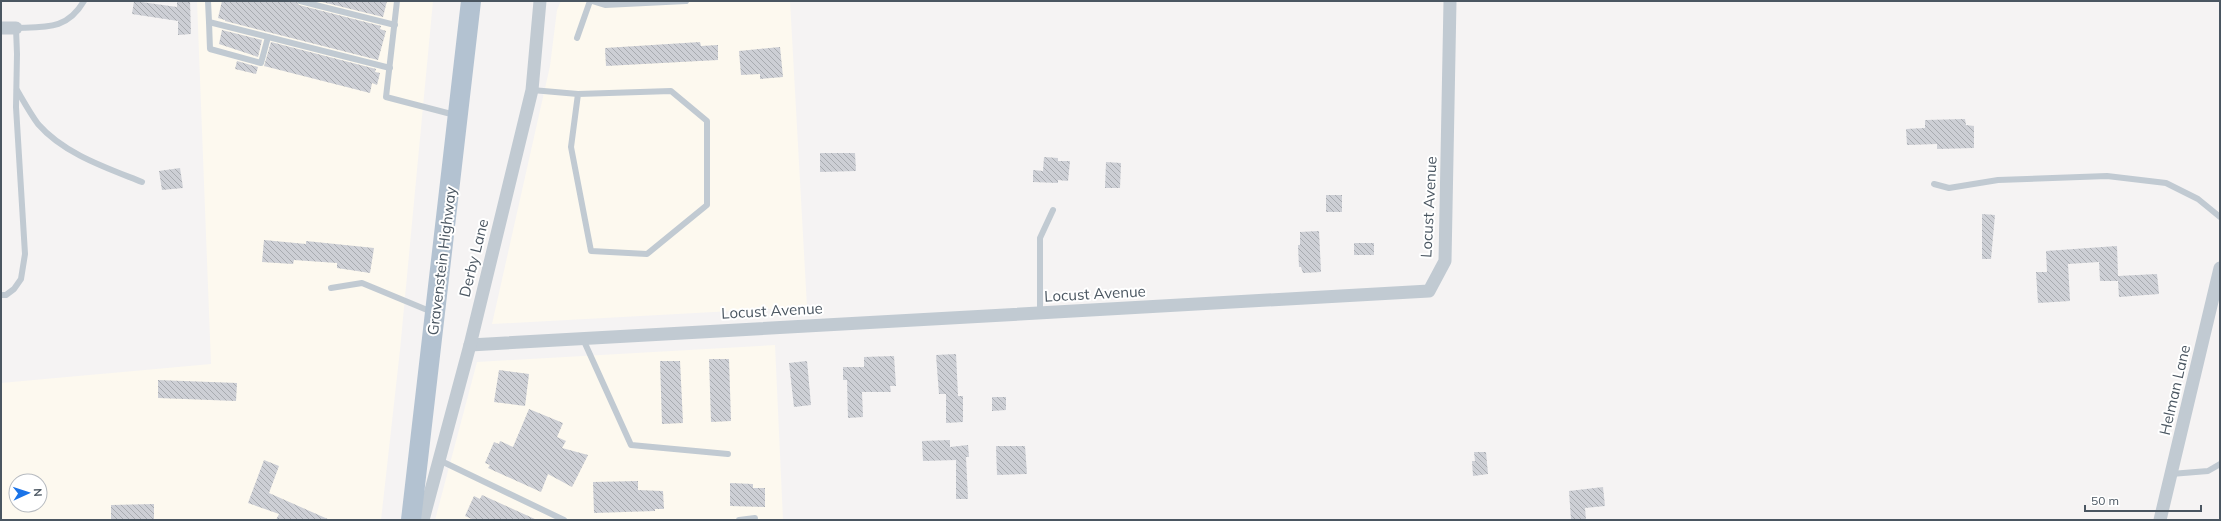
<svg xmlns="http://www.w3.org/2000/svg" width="2221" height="521" font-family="Mulish,sans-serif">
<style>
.commercial{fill:#fdf9ef;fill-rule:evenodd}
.building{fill:url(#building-back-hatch)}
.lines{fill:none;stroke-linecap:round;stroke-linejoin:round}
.service{stroke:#c1cad2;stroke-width:6}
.minor{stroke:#c1cad2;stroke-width:13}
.primary{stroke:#b3c2d1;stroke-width:20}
.labels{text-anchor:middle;stroke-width:4;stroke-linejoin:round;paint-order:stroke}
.street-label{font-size:15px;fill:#4a5661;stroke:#fff}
</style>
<defs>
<pattern id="building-back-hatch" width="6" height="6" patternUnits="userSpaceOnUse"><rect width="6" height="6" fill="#cdcfd5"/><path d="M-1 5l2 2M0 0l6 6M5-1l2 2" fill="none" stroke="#a8abb0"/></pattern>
</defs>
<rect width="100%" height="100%" fill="#f5f3f3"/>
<g class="commercial">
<path d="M197 1H433L400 350 381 520H1V383L211 364ZM16 481H40V505H16Z"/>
<path d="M561 1H790L807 307 492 324 550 66 557 10Z"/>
<path d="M775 345 783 520H435L477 362Z"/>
</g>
<g class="building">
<path d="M134 1 177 7V1H190L191 34 178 35V21L132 14Z"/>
<path d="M222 1H296L299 5 381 26 380 29 386 31 378 60 225 21V20L218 18Z"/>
<path d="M318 1H387L383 17Z"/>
<path d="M222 30 262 40 258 57 219 44Z"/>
<path d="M271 42 376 69 375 72 380 73 377 85 372 83 370 93 264 66Z"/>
<path d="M700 42 701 46 718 45V60L606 66 605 48Z"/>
<path d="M780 47 783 77 760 79V74L741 75 739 51Z"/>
<path d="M237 61 258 67 256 74 235 69Z"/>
<path d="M1965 119 1966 125 1974 126V148L1937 149V144L1907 145 1906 129 1925 128V120Z"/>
<path d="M820 153H855L856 171 820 172Z"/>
<path d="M1044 157 1058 158V161H1070L1068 181 1058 180V183L1033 182V170L1043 171Z"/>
<path d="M1106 162 1121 163 1120 188H1105Z"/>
<path d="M180 168 183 188 162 190 159 171Z"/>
<rect x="1326" y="195" width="16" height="17"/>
<path d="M1982 214 1995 215 1991 259H1982Z"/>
<path d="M1319 231 1321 272 1303 273 1301 267H1299L1298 245H1300V232Z"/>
<path d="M264 240 306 244V241L374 248 370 273 337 268V263L294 260 293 264 262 262Z"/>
<rect x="1354" y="243" width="20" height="12"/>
<path d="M2117 246 2118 276 2157 274 2159 294 2119 297 2118 281H2100L2099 262 2068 264 2070 301 2038 303 2036 272H2047L2046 251Z"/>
<path d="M956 354 958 396H963V422L946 423V394H939L936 355Z"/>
<path d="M894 356 896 386H890L891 392H862L863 417 848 418 847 380H843V367H864V357Z"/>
<path d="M709 359H729L731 421 711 422Z"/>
<path d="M660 361H680L683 423 662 424Z"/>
<path d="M807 361 811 405 794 407 789 363Z"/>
<path d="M499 370 529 374 525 406 494 402Z"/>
<path d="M158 380 237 383 236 401 158 398Z"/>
<path d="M992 397H1006V410L992 411Z"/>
<path d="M529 409 563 423 557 437 566 441 562 448 588 455 572 487 548 474 541 492 488 468 490 465 485 463 494 442 499 444 500 441 513 447Z"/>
<path d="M950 440V447L968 445 969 457H966L968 499H956V460L923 461 922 441Z"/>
<path d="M996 446H1025L1027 474 997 475Z"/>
<path d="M1474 452H1486L1488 474 1473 476 1472 461H1475Z"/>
<path d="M264 460 279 466 269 493 330 520H276L279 514 248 503Z"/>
<path d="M638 481V490L663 491 664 509H655V511L594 513 593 482Z"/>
<path d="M730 483 753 484V488H765V507L730 506Z"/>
<path d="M1603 487 1605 506 1585 508 1586 520H1571L1569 491Z"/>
<path d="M482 495 537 520H474L465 516 474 496 480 499Z"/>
<path d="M154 504V519L111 520V505Z"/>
</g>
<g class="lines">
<g class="service">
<path d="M208 1 209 22 390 68"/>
<path d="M300 1 395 25"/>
<path d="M397 1 386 97 455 115"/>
<path d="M592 1 605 5 686 1"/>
<path d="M209 22 210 49 261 63 268 37"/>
<path d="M577 38 590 1"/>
<path d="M17 90C24 102 30 113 38 124 64 154 107 168 142 182"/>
<path d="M532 90 578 94 671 91 707 121V205L647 254 591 251 571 147 578 94"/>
<path d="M1934 184 1949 188 1998 180 2107 176 2166 183 2198 199 2220 217"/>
<path d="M331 288 362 283 432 312"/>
<path d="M1 295H6L14 289 21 279 25 254 16 107 17 54 16 28C46 27 67 30 84 1"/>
<path d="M1040 313V238L1053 210"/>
<path d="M583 339 631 445 728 454"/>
<path d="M439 460 564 520"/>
<path d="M2171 474 2208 471 2220 464"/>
<path d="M739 520 755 518"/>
</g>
<g class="minor">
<path d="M1 28H16"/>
<path d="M470 345 1429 291 1445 261 1450 1"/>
<path d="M423 520 470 345 532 90 540 1"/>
<path d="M2160 520 2220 268"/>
</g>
<path class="primary" d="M411 520 471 1"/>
</g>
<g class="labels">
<g class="street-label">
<text transform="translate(1429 207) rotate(-87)" y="5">Locust Avenue</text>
<text transform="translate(474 258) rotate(-76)" y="5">Derby Lane</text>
<text transform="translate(442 261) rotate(-83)" y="5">Gravenstein Highway</text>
<text transform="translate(1095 294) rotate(-3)" y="5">Locust Avenue</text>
<text transform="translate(772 311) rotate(-3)" y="5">Locust Avenue</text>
<text transform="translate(2175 390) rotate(-77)" y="5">Helman Lane</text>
</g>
</g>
<rect width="2221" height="521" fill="none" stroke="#4a5661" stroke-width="4"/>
<g transform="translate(28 493) rotate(87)"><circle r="19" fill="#ffffff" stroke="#b7bbc0"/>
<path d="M0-3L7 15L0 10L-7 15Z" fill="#1a73e8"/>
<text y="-6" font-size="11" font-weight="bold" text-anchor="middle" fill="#4a5661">N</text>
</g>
<path d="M2085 505v6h116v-6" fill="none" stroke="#4a5661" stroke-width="2"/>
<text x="2091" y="505" font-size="12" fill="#4a5661" stroke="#ffffff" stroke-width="3" paint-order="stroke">50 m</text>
</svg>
